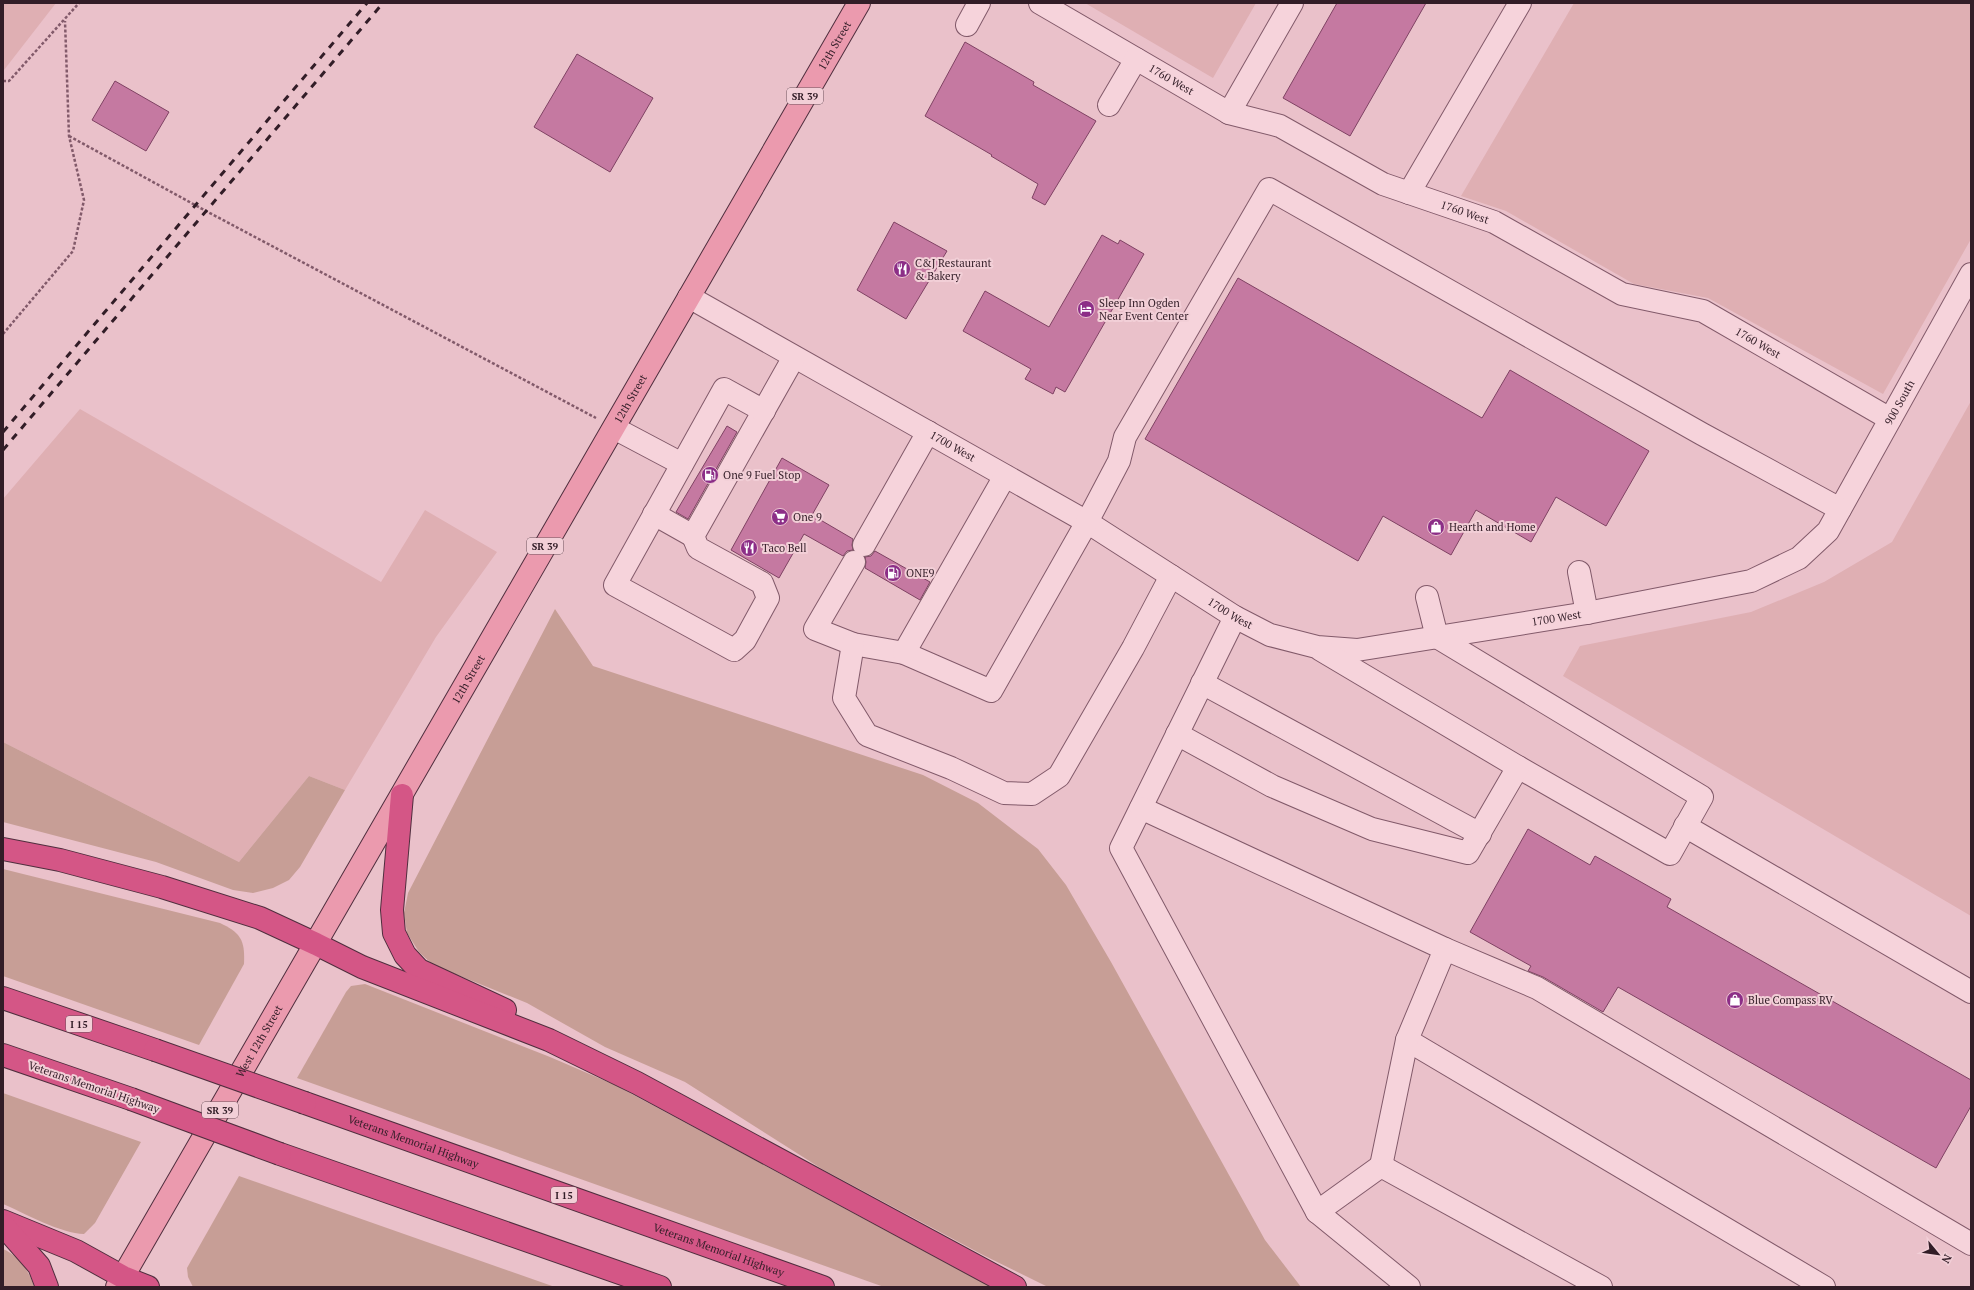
<svg xmlns="http://www.w3.org/2000/svg" width="1974" height="1290" font-family="'PT Serif',serif">
<style>
.farmland{fill:#dfafb3}
.green{fill:#c79e96}
.building{fill:#c579a1;stroke:#7f4263}
.lines{fill:none;stroke-linecap:round;stroke-linejoin:round}
.minor-casing{stroke:#825a6a;stroke-width:24}
.major-casing{stroke:#502e3e;stroke-width:24}
.highway-casing{stroke:#502e3e;stroke-width:24}
.path{stroke:#825a6a;stroke-width:2.5;stroke-dasharray:3 2;stroke-linecap:butt}
.minor{stroke:#f6d3db;stroke-width:22}
.major{stroke:#eb9aae;stroke-width:22}
.highway{stroke:#d45686;stroke-width:22}
.rail{stroke:#321d27;stroke-width:3;stroke-dasharray:7 7;stroke-linecap:butt}
.highway-bridge-casing{stroke:#502e3e;stroke-width:24;stroke-linecap:butt}
.highway-bridge{stroke:#d45686;stroke-width:22}
.labels{text-anchor:middle;stroke-width:4;stroke-linejoin:round;paint-order:stroke}
.shield{fill:#f2cfd7;stroke:#6c525c;stroke-width:1}
.shield-label{font-size:10px;font-weight:bold;fill:#321d27}
.street-label{font-size:11px;fill:#321d27;stroke:#f2cfd7}
.poi-label{font-size:11px;fill:#321d27;stroke:#f2cfd7;text-anchor:start}
</style>
<rect width="100%" height="100%" fill="#eac1ca"/>
<g class="farmland">
<path d="M3 3H56L4 70H3Z"/>
<path d="M1085 3H1256L1213 78Z"/>
<path d="M1574 3H1971V239L1883 394 1708 298 1634 284 1506 211 1461 196Z"/>
<path d="M1971 401V916L1563 676 1580 646 1751 612 1824 582 1892 542Z"/>
<path d="M80 409 381 582 425 510 497 552 436 637 345 790 309 776 239 862 3 742V499Z"/>
</g>
<g class="green">
<path d="M555 609 593 666 923 775 978 803 1038 849 1066 885 1111 962 1265 1240 1301 1287H1048L983 1255 822 1169 685 1082 605 1047 527 1003 433 965 419 952 407 933 404 913 408 893Z"/>
<path d="M3 742 239 862 309 776 345 790 300 867 289 880 273 888 253 893 233 890 156 862 3 822Z"/>
<path d="M3 869 220 923C241 933 245 940 244 964L199 1045 3 976Z"/>
<path d="M365 984 550 1057 615 1085 991 1287H884L297 1078 346 992 351 986Z"/>
<path d="M3 1093 141 1142 95 1223 84 1234C62 1234 24 1213 3 1204Z"/>
<path d="M239 1176 555 1287H193L188 1277 187 1268Z"/>
<path d="M3 1249C18 1255 30 1272 34 1287H3Z"/>
</g>
<g class="building">
<path d="M1337 3H1426L1350 136 1283 98Z"/>
<path d="M965 42 1034 82 1033 85 1096 121 1045 205 1032 198 1038 184 991 156 992 155 925 116Z"/>
<path d="M577 54 653 98 610 172 534 127Z"/>
<path d="M115 81 169 112 146 151 92 120Z"/>
<path d="M894 222 947 251 906 319 857 290Z"/>
<path d="M1102 235 1118 244 1120 240 1144 254 1065 392 1056 387 1053 394 1025 379 1031 369 963 331 985 291 1049 327Z"/>
<path d="M1238 278 1482 418 1510 370 1649 451 1606 526 1556 497 1531 542 1476 510 1451 555 1383 516 1358 561 1145 439Z"/>
<path d="M727 426 737 432 688 519 676 512Z"/>
<path d="M782 458 829 485 812 515 853 539 852 545 853 550 847 551 843 556 804 534 779 578 731 550Z"/>
<path d="M875 551 930 582 920 600 865 568 866 562 865 557 871 556Z"/>
<path d="M1528 829 1590 865 1595 856 1671 899 1667 907 1971 1080V1106L1936 1168 1618 987 1603 1012 1543 977 1528 971 1531 966 1470 932Z"/>
</g>
<g class="lines">
<g class="minor-casing">
<g id="minor">
<path id="s1" d="M1040 3 1229 113 1280 126 1383 184 1494 222 1622 294 1703 311 1890 419"/>
<path d="M967 25 979 3"/>
<path d="M1109 105 1136 59"/>
<path d="M1229 113 1292 3"/>
<path d="M1409 193 1520 3"/>
<path id="s2" d="M689 297 1087 522 1235 617 1270 635 1317 647 1357 650 1587 613 1751 581 1799 558 1828 531 1971 274"/>
<path d="M614 428 682 464"/>
<path d="M654 514 693 536 794 357"/>
<path d="M693 536 698 548 762 583 768 598 745 640 734 650 615 585 724 389 764 411"/>
<path d="M864 545 928 432"/>
<path d="M854 562 815 629 853 644 904 653 991 691 1087 522 1119 461 1125 437 1269 189 1702 434 1840 509"/>
<path d="M1579 572 1587 613"/>
<path d="M1427 597 1437 637 1702 797 1670 854 1518 767"/>
<path d="M1235 617 1121 848 1317 1212 1409 1287"/>
<path d="M853 644 844 698 867 735 951 768 1004 793 1032 794 1059 776 1133 648 1171 576"/>
<path d="M904 653 1005 476"/>
<path d="M1202 683 1480 834"/>
<path d="M1177 734 1272 786 1372 829 1468 853 1518 767 1321 650"/>
<path d="M1141 808 1445 949 1407 1040 1824 1287"/>
<path d="M1685 826 1971 992"/>
<path d="M1445 949 1537 988 1971 1244"/>
<path d="M1381 1166 1407 1040"/>
<path d="M1317 1212 1381 1166 1601 1287"/>
</g>
</g>
<g class="major-casing">
<g id="major">
<path id="s3" d="M117 1287 859 3"/>
</g>
</g>
<g class="highway-casing">
<g id="highway">
<path d="M402 795 392 910 394 933 405 955 419 970 505 1010"/>
<path d="M3 849 60 860 162 887 260 918 316 944 362 967 549 1040 637 1083 1015 1287"/>
<path d="M3 998 155 1050"/>
<path d="M3 1055 131 1099"/>
<path id="s4" d="M305 1103 823 1287"/>
<path d="M280 1154 660 1287"/>
<path d="M3 1221 76 1251 123 1277 148 1287"/>
<path d="M3 1225 39 1266 47 1287"/>
</g>
</g>
<g class="path">
<path d="M3 81H9L79 3"/>
<path d="M69 136 206 211 596 418"/>
<path d="M3 334 73 251 84 200 69 136 65 21"/>
</g>
<use href="#minor" class="minor"/>
<use href="#major" class="major"/>
<use href="#highway" class="highway"/>
<g class="rail">
<path d="M3 432 367 3"/>
<path d="M3 450 383 3"/>
</g>
<g class="highway-bridge-casing">
<g id="highway-bridge">
<path d="M155 1050 305 1103"/>
<path d="M131 1099 280 1154"/>
</g>
</g>
<use href="#highway-bridge" class="highway-bridge"/>
</g>
<defs>
<g id="restaurant-disc" transform="scale(0.9)"><circle r="9.5" fill="#8c2e87" stroke="#f2cfd7"/><path d="M-5-6h1v4h1v-4h1v4h1v-4h1v5L-1.5 .5V6h-2V.5L-5-1ZM5-6V6H3V1.5H1.5Q1.5-4 5-6Z" fill="#fff"/></g>
<g id="hotel-disc" transform="scale(0.9)"><circle r="9.5" fill="#8c2e87" stroke="#f2cfd7"/><path d="M-6-4.5h1.5V1H6V5H4.5V3h-9V5H-6ZM-4 0a1.8 1.8 0 1 1 3.6 0ZM.5 0V-2.5h3Q6-2.5 6 0Z" fill="#fff"/></g>
<g id="fuel-disc" transform="scale(0.9)"><circle r="9.5" fill="#8c2e87" stroke="#f2cfd7"/><path d="M-5.5-6h7V0h2V4h1.3V-2.5L3-4.5l.8-.8L6-3V5H2.5V1h-1V6h-7ZM-4.2-4.7v3.2H.2V-4.7Z" fill="#fff"/></g>
<g id="supermarket-disc" transform="scale(0.9)"><circle r="9.5" fill="#8c2e87" stroke="#f2cfd7"/><path d="M-6-5.5h2.5l.6 2H6L4.5 2H-2.5L-4.4-4H-6ZM-1.5 3.2a1.3 1.3 0 1 0 .1 0ZM3 3.2a1.3 1.3 0 1 0 .1 0Z" fill="#fff"/></g>
<g id="shop-disc" transform="scale(0.9)"><circle r="9.5" fill="#8c2e87" stroke="#f2cfd7"/><path d="M-5-2.5h2.3a2.7 3.5 0 0 1 5.4 0H5L5.5 6h-11ZM-1.5-2.5h3a1.5 2.3 0 0 0-3 0Z" fill="#fff"/></g>
</defs>
<g fill-rule="evenodd">
<use href="#restaurant-disc" x="902" y="269"/>
<use href="#hotel-disc" x="1086" y="309"/>
<use href="#fuel-disc" x="710" y="475"/>
<use href="#supermarket-disc" x="780" y="517"/>
<use href="#shop-disc" x="1436" y="527"/>
<use href="#restaurant-disc" x="749" y="548"/>
<use href="#fuel-disc" x="893" y="573"/>
<use href="#shop-disc" x="1735" y="1000"/>
</g>
<g class="labels">
<g class="shield">
<rect x="787" y="88" width="36" height="16" rx="3"/>
<rect x="527" y="538" width="36" height="16" rx="3"/>
<rect x="66" y="1016" width="26" height="16" rx="3"/>
<rect x="202" y="1102" width="36" height="16" rx="3"/>
<rect x="551" y="1187" width="26" height="16" rx="3"/>
</g>
<g class="shield-label">
<text x="805" y="100">SR 39</text>
<text x="545" y="550">SR 39</text>
<text x="79" y="1028">I 15</text>
<text x="220" y="1114">SR 39</text>
<text x="564" y="1199">I 15</text>
</g>
<g class="street-label">
<text dy="4" stroke="none"><textPath href="#s3" startOffset="1434">12th Street</textPath></text>
<text dy="4" stroke="none"><textPath href="#s1" startOffset="152">1760 West</textPath></text>
<text dy="4" stroke="none"><textPath href="#s1" startOffset="476">1760 West</textPath></text>
<text dy="4" stroke="none"><textPath href="#s1" startOffset="800">1760 West</textPath></text>
<text dy="4" stroke="none"><textPath href="#s3" startOffset="1026">12th Street</textPath></text>
<text dy="4" stroke="none"><textPath href="#s2" startOffset="1401">900 South</textPath></text>
<text dy="4" stroke="none"><textPath href="#s2" startOffset="303">1700 West</textPath></text>
<text dy="4" stroke="none"><textPath href="#s2" startOffset="627">1700 West</textPath></text>
<text dy="4" stroke="none"><textPath href="#s2" startOffset="963">1700 West</textPath></text>
<text dy="4" stroke="none"><textPath href="#s3" startOffset="702">12th Street</textPath></text>
<text dy="4" stroke="none"><textPath href="#s3" startOffset="284">West 12th Street</textPath></text>
<text transform="translate(94 1087) rotate(19)" y="4">Veterans Memorial Highway</text>
<text dy="4" stroke="none"><textPath href="#s4" startOffset="115">Veterans Memorial Highway</textPath></text>
<text dy="4" stroke="none"><textPath href="#s4" startOffset="439">Veterans Memorial Highway</textPath></text>
</g>
<g class="poi-label">
<text x="915" y="267">C&amp;J Restaurant<tspan x="915" dy="13">&amp; Bakery</tspan></text>
<text x="1099" y="307">Sleep Inn Ogden<tspan x="1099" dy="13">Near Event Center</tspan></text>
<text x="723" y="479">One 9 Fuel Stop</text>
<text x="793" y="521">One 9</text>
<text x="1449" y="531">Hearth and Home</text>
<text x="762" y="552">Taco Bell</text>
<text x="906" y="577">ONE9</text>
<text x="1748" y="1004">Blue Compass RV</text>
</g>
</g>
<rect width="1974" height="1290" fill="none" stroke="#321d27" stroke-width="8"/>
<g transform="translate(1938 1254) rotate(119)" stroke="#f2cfd7" stroke-width="3" paint-order="stroke">
<path d="M0-3L7 15L0 10L-7 15Z" fill="#321d27"/>
<text y="-6" font-size="11" font-weight="bold" text-anchor="middle" fill="#321d27">N</text>
</g>
</svg>
